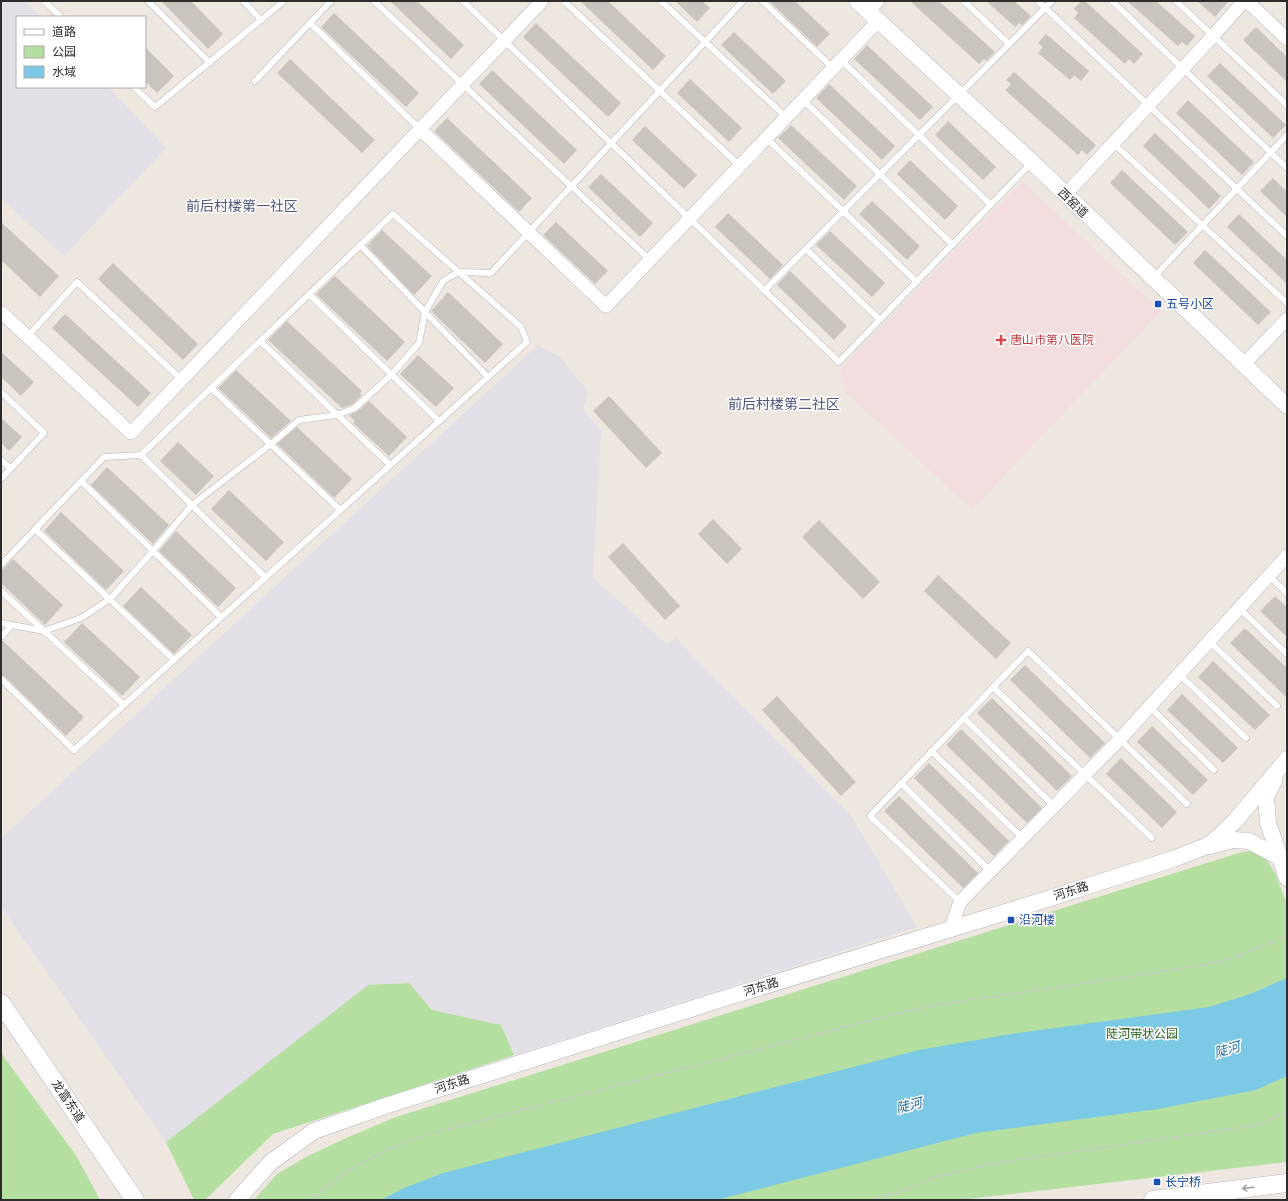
<svg xmlns="http://www.w3.org/2000/svg" width="1288" height="1201" font-family="'PT Sans Narrow','Noto Sans SC',sans-serif">
<style>
.industrial{fill:#e2e0e6}
.medical{fill:#f2dedf}
.green{fill:#b5dfa1}
.water{fill:#7cc9e6}
.building{fill:#c9c5be}
.lines{fill:none;stroke-linecap:round;stroke-linejoin:round}
.service-casing{stroke:#b3b6bf;stroke-width:7}
.minor-casing{stroke:#b3b6bf;stroke-width:14}
.tertiary-casing{stroke:#b3b6bf;stroke-width:17}
.secondary-casing{stroke:#b3b6bf;stroke-width:19}
.path{stroke:#c8c8c8;stroke-width:2;stroke-dasharray:3 2;stroke-linecap:butt}
.service{stroke:#fff;stroke-width:6}
.minor{stroke:#fff;stroke-width:13}
.tertiary{stroke:#fff;stroke-width:16}
.secondary{stroke:#fff;stroke-width:18}
.oneway{stroke:#a0a0a0}
.transit-dot{fill:#1a4fb4;stroke:#fff;stroke-width:1.5}
.health-dot{fill:#e0444e;stroke:#fff;stroke-width:1.5}
.labels{text-anchor:middle;stroke-width:3;stroke-linejoin:round;paint-order:stroke}
.street-label{font-size:12px;fill:#2c2c2c;stroke:#fff}
.transit-label{font-size:12px;fill:#164399;stroke:#fff;text-anchor:start}
.health-label{font-size:12px;fill:#be3a42;stroke:#fff;text-anchor:start}
.park-label{font-size:12px;fill:#2e6521;stroke:#fff}
.water-label{font-size:13px;font-style:italic;fill:#186895;stroke:#fff}
.quarter-label{font-size:14px;fill:#50577a;stroke:#fff}
</style>
<rect width="100%" height="100%" fill="#ede7e0"/>
<g class="industrial">
<path d="M1 1H25L40 17H17V87H108L166 148 64 256 1 198Z"/>
<path d="M538 345 560 357 588 391 583 410 601 430 593 578 667 644 676 638 852 817 917 927 514 1055 501 1025 432 1010 409 983 368 985 166 1142 1 907V838Z"/>
</g>
<path class="medical" d="M1022 181 1161 311 972 510 845 392 840 370Z"/>
<g class="green">
<path d="M1254 851 1266 859 1275 873 1287 904V1162L959 1200H254L277 1174 306 1157 346 1138 396 1117 1242 852Z"/>
<path d="M409 983 432 1010 501 1025 514 1055 273 1134 205 1200H194L166 1142 368 985Z"/>
<path d="M1 1053 77 1157 100 1200H1Z"/>
</g>
<path class="water" d="M1287 978V1076L1256 1090 1158 1109 976 1133 716 1200H381L404 1188 443 1173 919 1050 1011 1034 1209 1007 1250 994Z"/>
<g class="building">
<path d="M161 1H191L223 34 208 49Z"/>
<path d="M390 1H417L464 45 451 59Z"/>
<path d="M580 1H608L666 56 653 70Z"/>
<path d="M675 1H702L710 8 697 22Z"/>
<path d="M769 1H795L830 34 817 47Z"/>
<path d="M910 1H939L995 52 986 61 984 59 979 64Z"/>
<path d="M986 1H1014L1031 16 1022 25 1019 23 1015 27Z"/>
<path d="M1081 1H1085L1143 54 1134 64 1129 59 1125 64 1074 18 1078 13 1074 9Z"/>
<path d="M1127 1H1156L1195 36 1187 46 1182 42 1178 46Z"/>
<path d="M1197 1H1229L1215 17Z"/>
<path d="M334 13 419 93 406 107 321 27Z"/>
<path d="M536 23 621 103 608 117 523 37Z"/>
<path d="M1256 27 1287 57V82L1243 40Z"/>
<path d="M734 32 786 81 773 94 721 45Z"/>
<path d="M1046 34 1089 71 1081 81 1074 75 1070 80 1038 53 1043 47 1038 43Z"/>
<path d="M867 45 933 107 920 120 854 59Z"/>
<path d="M145 47 174 76 157 93 145 81Z"/>
<path d="M290 59 375 140 362 153 277 73Z"/>
<path d="M1220 63 1286 125 1273 138 1207 76Z"/>
<path d="M492 70 577 150 564 164 479 84Z"/>
<path d="M1014 72 1096 145 1087 155 1082 150 1078 155 1005 90 1011 84 1006 80Z"/>
<path d="M690 79 742 128 729 142 677 93Z"/>
<path d="M829 84 895 146 882 160 816 98Z"/>
<path d="M1188 100 1254 162 1242 175 1176 113Z"/>
<path d="M447 118 532 198 519 212 434 131Z"/>
<path d="M948 121 996 167 983 180 935 135Z"/>
<path d="M791 125 857 186 844 200 778 138Z"/>
<path d="M645 126 697 175 684 189 632 140Z"/>
<path d="M1155 133 1221 196 1209 209 1143 146Z"/>
<path d="M910 160 958 206 945 220 897 174Z"/>
<path d="M1122 170 1188 232 1175 245 1110 183Z"/>
<path d="M601 174 653 223 640 237 588 187Z"/>
<path d="M1273 178 1287 192V217L1260 191Z"/>
<path d="M872 201 920 246 907 260 859 214Z"/>
<path d="M728 213 783 265 770 279 715 227Z"/>
<path d="M1239 214 1287 260V284L1227 227Z"/>
<path d="M1 222 59 276 40 297 1 260Z"/>
<path d="M556 222 608 271 595 284 543 235Z"/>
<path d="M382 230 432 276 414 295 367 246Z"/>
<path d="M830 231 885 283 872 297 816 245Z"/>
<path d="M1205 250 1271 312 1258 325 1193 263Z"/>
<path d="M113 263 198 344 183 360 98 279Z"/>
<path d="M790 271 847 326 834 340 777 285Z"/>
<path d="M335 276 405 342 387 361 316 294Z"/>
<path d="M448 292 503 344 485 363 431 311Z"/>
<path d="M65 314 151 393 138 407 52 328Z"/>
<path d="M287 321 362 391 360 393 362 395 353 404 342 408 268 340Z"/>
<path d="M1 352 34 382 21 396 1 377Z"/>
<path d="M418 355 454 388 436 407 400 374Z"/>
<path d="M236 370 291 421 271 438 218 388Z"/>
<path d="M609 396 662 453 646 468 593 411Z"/>
<path d="M369 401 407 437 389 456 353 423 355 421 349 415 358 411Z"/>
<path d="M1 418 22 437 9 451 1 443Z"/>
<path d="M297 427 352 479 334 498 277 444Z"/>
<path d="M178 442 214 476 196 495 160 461Z"/>
<path d="M107 467 169 525 153 544 91 485Z"/>
<path d="M229 490 284 542 266 561 211 509Z"/>
<path d="M61 512 124 571 106 590 44 531Z"/>
<path d="M713 519 742 549 727 564 698 534Z"/>
<path d="M819 520 880 582 863 599 802 537Z"/>
<path d="M176 531 236 588 218 607 159 551Z"/>
<path d="M623 543 680 606 665 620 608 557Z"/>
<path d="M13 559 63 605 45 625 1 583V570L4 568Z"/>
<path d="M938 575 1011 643 996 659 924 591Z"/>
<path d="M141 587 192 635 174 654 123 606Z"/>
<path d="M1275 596 1287 607V637L1260 611Z"/>
<path d="M82 623 140 677 122 696 64 642Z"/>
<path d="M1245 628 1287 668V698L1230 643Z"/>
<path d="M1 641H3L84 717 66 736 4 676 1 675Z"/>
<path d="M1213 661 1270 715 1255 730 1198 677Z"/>
<path d="M1025 665 1105 743 1090 758 1010 680Z"/>
<path d="M1182 694 1238 748 1223 763 1167 710Z"/>
<path d="M777 696 856 782 841 796 762 710Z"/>
<path d="M992 698 1072 776 1057 791 977 713Z"/>
<path d="M1152 726 1208 780 1193 795 1137 742Z"/>
<path d="M961 729 1042 808 1027 823 946 745Z"/>
<path d="M1121 758 1177 812 1162 828 1106 774Z"/>
<path d="M929 763 1009 841 994 856 914 778Z"/>
<path d="M899 796 978 873 963 888 884 811Z"/>
</g>
<g class="lines">
<g class="service-casing">
<g id="service">
<path d="M44 1 61 17"/>
<path d="M148 1 210 63"/>
<path d="M243 1 261 20"/>
<path d="M374 1 650 260"/>
<path d="M463 1 839 362 1032 162"/>
<path d="M564 1 740 166"/>
<path d="M661 1 786 117"/>
<path d="M762 1 833 68"/>
<path d="M964 1 1009 44"/>
<path d="M1038 1 1287 236"/>
<path d="M1112 1 1287 168"/>
<path d="M1176 1 1287 105"/>
<path d="M310 23 420 129"/>
<path d="M841 60 991 205"/>
<path d="M255 81 331 1"/>
<path d="M134 87 155 107 284 1"/>
<path d="M803 100 953 245"/>
<path d="M766 138 843 211 917 282"/>
<path d="M1113 143 1287 303"/>
<path d="M360 245 488 377"/>
<path d="M806 249 880 320"/>
<path d="M1154 277 1287 135"/>
<path d="M765 290 1052 1"/>
<path d="M309 294 439 421"/>
<path d="M28 336 77 282 182 380"/>
<path d="M260 341 390 465"/>
<path d="M211 388 340 510"/>
<path d="M1 392 44 433 1 479"/>
<path d="M141 455 265 577"/>
<path d="M1 460 10 468"/>
<path d="M81 481 221 617"/>
<path d="M35 529 174 660"/>
<path d="M1 565 104 457 141 455 393 214 521 327 527 342 74 750 1 679"/>
<path d="M1269 576 1287 593"/>
<path d="M1 591 124 705"/>
<path d="M1239 608 1287 654"/>
<path d="M1 623 44 631 81 618 110 599 153 551 192 505 271 444 299 420 337 415 355 408 391 375 419 343 425 312 443 281 458 272 491 273 743 1"/>
<path d="M1 637 12 625"/>
<path d="M1209 641 1277 706"/>
<path d="M1179 674 1246 738"/>
<path d="M993 687 1152 838"/>
<path d="M1150 707 1214 770"/>
<path d="M964 718 1054 806"/>
<path d="M931 751 1023 838"/>
<path d="M901 783 990 871"/>
<path d="M960 902 870 816 1028 651 1187 804"/>
</g>
</g>
<g class="minor-casing">
<g id="minor">
<path d="M1247 1 1287 39"/>
<path d="M868 11 878 1"/>
<path d="M420 129 606 306 879 20"/>
<path d="M1065 195 1213 36 1244 1"/>
<path d="M1 312 131 433 542 1"/>
<path d="M1243 365 1287 319"/>
<path d="M951 928 960 902 1120 739 1287 556"/>
</g>
</g>
<g class="tertiary-casing">
<g id="tertiary">
<path d="M857 1 1032 162 1287 406"/>
<path d="M1274 781 1266 797 1268 823 1287 878"/>
<path d="M1210 846 1233 840 1249 841 1279 857"/>
<path d="M237 1200 271 1162 314 1131 385 1106 722 999 1006 912 1173 859 1204 847 1213 842 1235 821 1287 759"/>
</g>
</g>
<g class="secondary-casing">
<g id="secondary">
<path d="M1 1003 135 1200"/>
<path d="M1153 1200 1287 1183"/>
</g>
</g>
<g class="path">
<path d="M312 1200C346 1166 392 1145 437 1132L899 1013 941 1004 1121 978 1212 963 1233 958 1287 936"/>
<path d="M872 1200 879 1197 908 1190 931 1178 996 1163 1258 1125 1287 1112"/>
</g>
<use href="#service" class="service"/>
<use href="#minor" class="minor"/>
<use href="#tertiary" class="tertiary"/>
<use href="#secondary" class="secondary"/>
</g>
<defs><path id="oneway-shaft" d="M-6 0H5M1.5-3L5.5 0L1.5 3" fill="none" stroke-width="1.6" stroke-linecap="round" stroke-linejoin="round"/></defs>
<use class="oneway" href="#oneway-shaft" transform="translate(1248 1188) rotate(173)"/>
<g class="transit-dot">
<rect x="1154" y="300" width="8" height="8" rx="2"/>
<rect x="1007" y="916" width="8" height="8" rx="2"/>
<rect x="1153" y="1178" width="8" height="8" rx="2"/>
</g>
<path class="health-dot" d="M999 334h4v4h4v4h-4v4h-4v-4h-4v-4h4z"/>
<g class="labels">
<g class="street-label">
<text transform="translate(1073 203) rotate(44)" y="4">西窑道</text>
<text transform="translate(1071 891) rotate(-18)" y="4">河东路</text>
<text transform="translate(761 987) rotate(-17)" y="4">河东路</text>
<text transform="translate(452 1084) rotate(-18)" y="4">河东路</text>
<text transform="translate(68 1101) rotate(56)" y="4">龙富东道</text>
</g>
<g class="transit-label">
<text x="1166" y="308">五号小区</text>
<text x="1019" y="924">沿河楼</text>
<text x="1165" y="1186">长宁桥</text>
</g>
<g class="health-label">
<text x="1010" y="344">唐山市第八医院</text>
</g>
<g class="park-label">
<text x="1142" y="1038">陡河带状公园</text>
</g>
<g class="water-label">
<text transform="translate(1227 1049) rotate(-15)" y="5">陡河</text>
<text transform="translate(909 1105) rotate(-14)" y="5">陡河</text>
</g>
<g class="quarter-label">
<text x="242" y="211">前后村楼第一社区</text>
<text x="784" y="409">前后村楼第二社区</text>
</g>
</g>
<rect width="1288" height="1201" fill="none" stroke="#2c2c2c" stroke-width="4"/>
<rect x="16" y="16" width="130" height="72" fill="#ffffff" stroke="#ababab"/>
<rect x="24" y="29" width="20" height="6" fill="#ffffff" stroke="#ababab"/>
<text x="52" y="36" font-size="12" fill="#2c2c2c">道路</text>
<rect x="24" y="46" width="20" height="12" fill="#b5dfa1" stroke="#ababab"/>
<text x="52" y="56" font-size="12" fill="#2c2c2c">公园</text>
<rect x="24" y="66" width="20" height="12" fill="#7cc9e6" stroke="#ababab"/>
<text x="52" y="76" font-size="12" fill="#2c2c2c">水域</text>
</svg>
